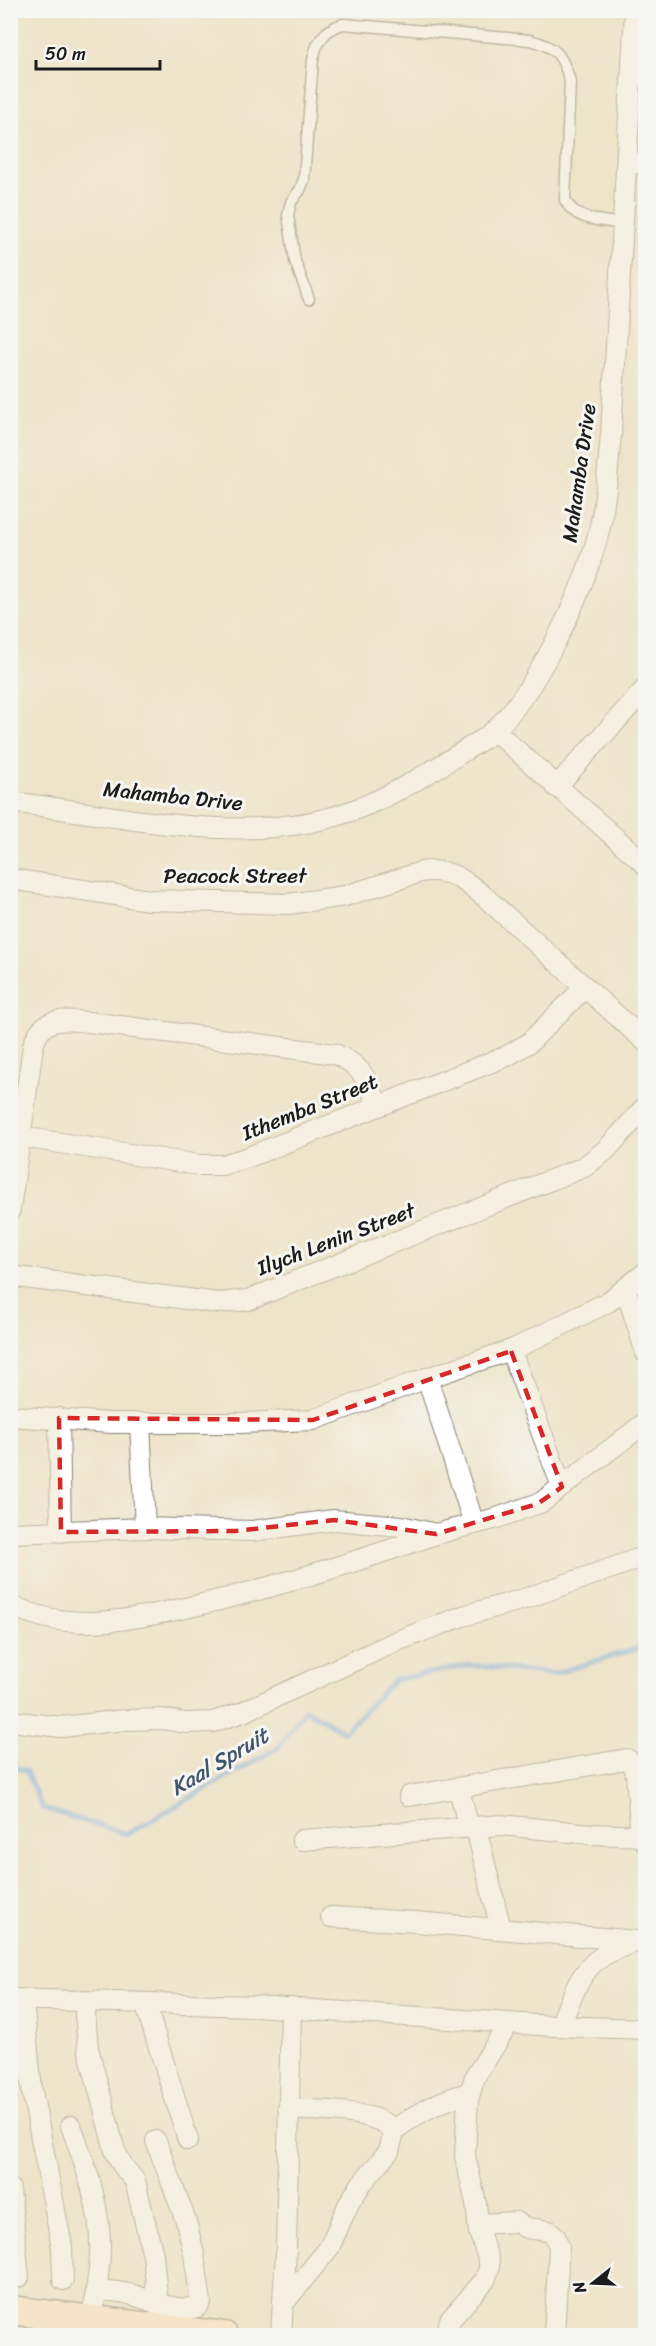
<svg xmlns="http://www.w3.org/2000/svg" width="656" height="2346" font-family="Sriracha,sans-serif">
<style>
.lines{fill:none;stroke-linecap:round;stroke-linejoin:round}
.stream{stroke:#78ade6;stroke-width:5}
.lane-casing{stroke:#858073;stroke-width:13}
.street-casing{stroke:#858073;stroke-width:22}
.secondary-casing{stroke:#858073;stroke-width:31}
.lane{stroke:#fff;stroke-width:10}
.street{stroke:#fff;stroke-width:20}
.secondary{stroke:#fde5c5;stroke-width:28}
.marked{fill:none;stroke:#d62828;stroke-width:4.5;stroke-dasharray:12 8;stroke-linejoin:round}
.labels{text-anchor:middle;stroke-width:6;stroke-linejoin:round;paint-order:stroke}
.street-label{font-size:21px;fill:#1c1c1c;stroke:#f6f6f2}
.water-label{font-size:22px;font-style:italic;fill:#41566d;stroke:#f6f6f2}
</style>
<rect width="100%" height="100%" fill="#f6f6f2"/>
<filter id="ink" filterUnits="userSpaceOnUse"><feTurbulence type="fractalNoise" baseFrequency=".0167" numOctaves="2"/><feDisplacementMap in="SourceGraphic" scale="12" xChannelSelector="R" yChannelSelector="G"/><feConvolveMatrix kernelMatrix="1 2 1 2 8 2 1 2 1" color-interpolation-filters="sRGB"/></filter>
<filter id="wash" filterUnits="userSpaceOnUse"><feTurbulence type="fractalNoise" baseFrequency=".008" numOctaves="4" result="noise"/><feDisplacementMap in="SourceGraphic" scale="24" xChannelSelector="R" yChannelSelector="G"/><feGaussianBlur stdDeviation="1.35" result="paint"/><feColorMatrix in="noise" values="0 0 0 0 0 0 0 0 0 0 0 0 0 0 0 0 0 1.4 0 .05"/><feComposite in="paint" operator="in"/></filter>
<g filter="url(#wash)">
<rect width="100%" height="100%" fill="#eee4ca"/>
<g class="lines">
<path class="stream" d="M10 1766 26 1771 42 1808 127 1834 279 1747 305 1709 344 1732 394 1680 470 1665 553 1674 646 1646"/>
</g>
</g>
<g filter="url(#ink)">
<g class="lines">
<g class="lane-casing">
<path id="lane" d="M309 299 295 261 288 215 291 202 300 190 304 179 313 59C317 41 324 30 343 24L530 40C557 47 562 55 570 81L565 200C576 222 601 220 624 224"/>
</g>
<g class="street-casing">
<g id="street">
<path d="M628 165 646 161"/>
<path d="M495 731 646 865"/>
<path d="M556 787 646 688"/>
<path d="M10 802C114 814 234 846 336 816 391 800 437 767 485 738 532 703 584 592 598 535 606 502 608 468 611 434L635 10"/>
<path d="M10 879 149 900 288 904 345 896 421 872C449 867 466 881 486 898L646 1042"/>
<path d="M22 1137 199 1165H222L246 1158 507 1056 529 1043 585 987"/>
<path d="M10 1210 33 1046C42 1015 63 1020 89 1022L335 1054C362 1065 367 1080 378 1105"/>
<path d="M10 1276 218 1303 248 1300 584 1167 606 1150 646 1106"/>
<path d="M626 1290 646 1353"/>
<path d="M511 1351 562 1487"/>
<path d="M427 1378 474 1524"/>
<path d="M10 1416 111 1423H241L313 1420 427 1378 514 1349 608 1302 646 1272"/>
<path d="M59 1418 61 1532"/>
<path d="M140 1423 145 1528"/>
<path d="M10 1533 145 1528 252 1531 334 1520 401 1526 436 1534 497 1518 542 1502 646 1422"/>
<path d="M10 1605C28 1613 49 1620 68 1621 107 1625 147 1616 185 1608 271 1589 353 1563 436 1534"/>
<path d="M10 1721 61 1727 125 1720 162 1719 186 1723 213 1722 243 1712 397 1641 463 1616 524 1599 646 1556"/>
<path d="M459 1789 469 1828"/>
<path d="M409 1796 627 1759 633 1764 636 1774 640 1825 646 1843"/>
<path d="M476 1828 501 1929"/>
<path d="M302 1840 501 1825 591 1834 643 1836"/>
<path d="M331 1917 416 1922 637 1941"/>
<path d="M10 1999 255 2006 553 2026 646 2029"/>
<path d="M23 2000 32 2091 62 2247 63 2280"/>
<path d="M84 2002 88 2048 115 2151 123 2166 135 2181 153 2255 158 2305"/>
<path d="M145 2003 188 2140"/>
<path d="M560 2026C569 2004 579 1971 600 1958 610 1951 623 1947 634 1942"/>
<path d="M71 2126C86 2166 102 2211 100 2254 99 2276 95 2298 92 2319"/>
<path d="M392 2132C416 2113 440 2100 469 2093"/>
<path d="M10 2189 19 2277"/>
<path d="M478 2224 516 2222 526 2228 549 2231 555 2236 559 2247 554 2336"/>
<path d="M96 2290C107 2291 118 2291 129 2294 151 2299 174 2313 197 2307L201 2302 194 2254 186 2221 156 2141"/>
<path d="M283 2304 329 2248 349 2203 362 2183 389 2151 393 2136 388 2125C364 2109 317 2111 288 2109"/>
<path d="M281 2336 286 2251 291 2008"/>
<path d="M445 2336 450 2320 485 2280 489 2269V2261L479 2232 476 2203 465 2156 468 2100 475 2077 509 2023"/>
</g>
</g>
<g class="secondary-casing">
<path id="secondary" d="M10 2310 224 2336"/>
</g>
<use href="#lane" class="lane"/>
<use href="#street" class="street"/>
<use href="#secondary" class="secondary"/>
</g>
</g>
<path d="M0 0H656V2346H0ZM511 1351 562 1487 537 1504 436 1534 334 1520 235 1531 61 1532 59 1418 313 1420Z" fill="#eee4ca" fill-opacity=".55" fill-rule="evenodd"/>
<path class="marked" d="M511 1351 562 1487 537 1504 436 1534 334 1520 235 1531 61 1532 59 1418 313 1420Z"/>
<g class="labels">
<g class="street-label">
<text transform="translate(579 473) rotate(-82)" y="7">Mahamba Drive</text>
<text transform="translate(173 796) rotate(6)" y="7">Mahamba Drive</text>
<text x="235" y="883">Peacock Street</text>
<text transform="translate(310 1107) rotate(-22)" y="7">Ithemba Street</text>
<text transform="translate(336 1239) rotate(-21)" y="7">Ilych Lenin Street</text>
</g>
<g class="water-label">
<text transform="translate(219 1761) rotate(-31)" y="8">Kaal Spruit</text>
</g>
</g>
<rect width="656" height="2346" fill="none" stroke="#f6f6f2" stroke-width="36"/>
<g transform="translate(593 2283) rotate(252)" stroke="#f6f6f2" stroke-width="4.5" paint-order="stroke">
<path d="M0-4.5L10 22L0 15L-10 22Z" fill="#1c1c1c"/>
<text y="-9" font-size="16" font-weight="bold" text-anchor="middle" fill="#1c1c1c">N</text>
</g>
<path d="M36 60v9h124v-9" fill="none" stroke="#1c1c1c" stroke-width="3"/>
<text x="45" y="60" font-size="18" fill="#1c1c1c" stroke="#f6f6f2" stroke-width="4.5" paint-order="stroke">50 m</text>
</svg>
